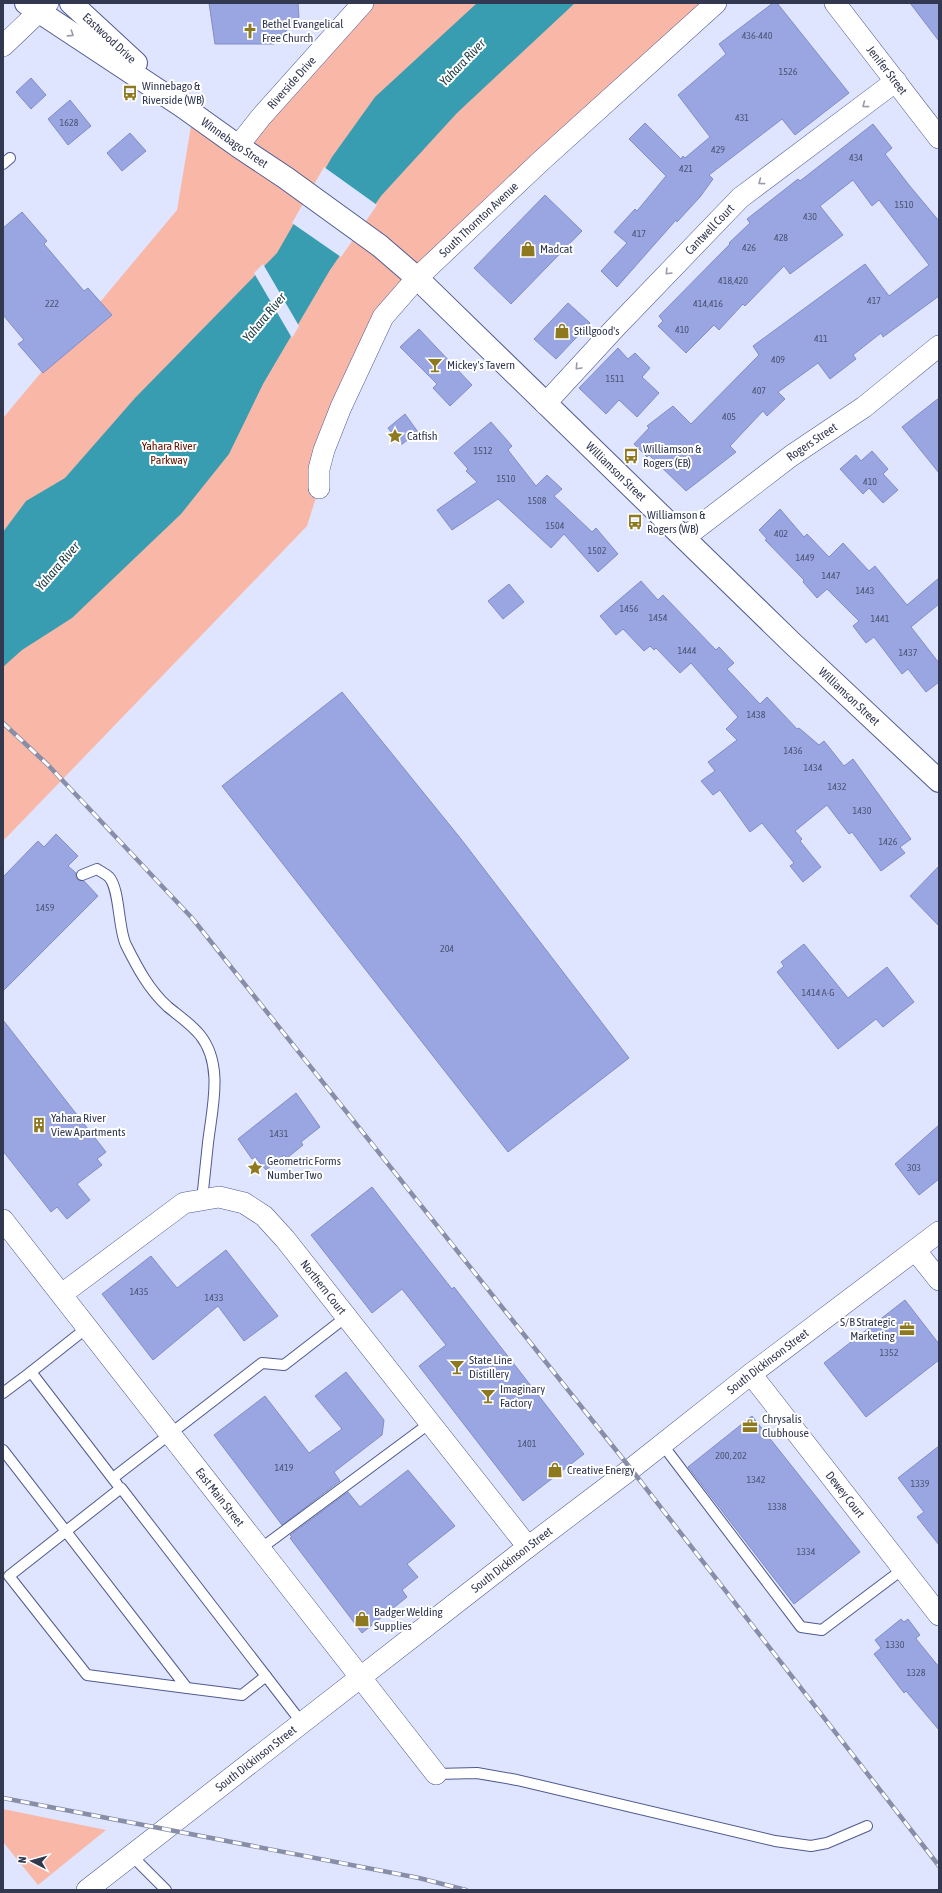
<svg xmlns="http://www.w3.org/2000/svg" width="942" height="1893" font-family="'Asap Condensed',sans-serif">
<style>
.green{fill:#f9b8a7}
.water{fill:#399db2}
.pier{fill:#dfe5ff}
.building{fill:#99a6e2;stroke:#818dc7}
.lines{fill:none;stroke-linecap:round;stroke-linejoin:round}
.lane-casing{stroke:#505a90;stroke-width:12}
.street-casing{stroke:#505a90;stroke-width:22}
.secondary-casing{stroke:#505a90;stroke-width:24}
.lane{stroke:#fff;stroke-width:10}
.street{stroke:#fff;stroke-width:21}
.secondary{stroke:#fff;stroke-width:22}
.rail-casing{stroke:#888ea7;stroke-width:4.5}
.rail{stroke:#fff;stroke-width:3;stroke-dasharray:9;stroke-linecap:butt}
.oneway{stroke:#999ca8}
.labels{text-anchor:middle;stroke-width:4;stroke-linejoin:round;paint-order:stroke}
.number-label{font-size:10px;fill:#4c5475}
.poi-label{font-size:12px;fill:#333851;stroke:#fff;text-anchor:start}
.street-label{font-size:12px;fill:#333851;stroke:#fff}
.park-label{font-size:12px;fill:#601300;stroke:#fff}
.water-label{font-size:13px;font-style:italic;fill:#224047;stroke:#fff}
</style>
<rect width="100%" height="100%" fill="#dfe5ff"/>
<g class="green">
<path d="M363 3H716L383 317 319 488 307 526 3 841V418L177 210 193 114 237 146Z"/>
<path d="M3 1809 106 1830 38 1885 3 1842Z"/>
</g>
<path class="water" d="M477 3H575L457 113 381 196 330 270 263 384 229 454 181 514 72 618 22 650 3 667V532L26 501 65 478 135 398 277 253 332 157 375 97Z"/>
<g class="pier">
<path d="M324 167 377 205 341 257 292 223Z"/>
<path d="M263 264 299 326 292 338 254 273Z"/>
</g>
<g class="building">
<path d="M209 3H298L299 17 274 44H215Z"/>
<path d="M773 3H777L849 93 795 135 782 119 709 175 713 179 700 197 677 222 676 220 617 287 601 271 627 243 614 232 635 209 637 211 666 176 629 139 645 123 681 159 683 156 685 158 710 137 678 95 726 54 719 44Z"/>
<path d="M910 3H939V41Z"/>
<path d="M31 78 46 95 31 109 16 92Z"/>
<path d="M70 100 91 126 68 145 48 119Z"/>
<path d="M873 124 892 148 885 154 909 185 939 221V296L883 337 881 333 853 355 856 359 830 379 818 363 778 392 785 399 767 416 763 411 730 446 736 452 686 491 649 455 647 457 634 444 649 428 647 426 673 406 691 424 759 355 753 346 865 264 889 296 929 265 879 200 872 206 853 180 820 206 843 235 790 274 784 266 745 306 743 304 719 330 714 325 686 353 658 326 663 321 659 316 730 244 729 243 750 223 747 219 798 179 800 181Z"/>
<path d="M130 133 146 151 122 171 107 153Z"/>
<path d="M545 195 582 231 511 304 474 268Z"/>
<path d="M22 212 47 241 44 244 84 291 88 288 112 315 43 373 18 344 24 340 3 315V228Z"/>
<path d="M568 303 590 323 556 359 534 339Z"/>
<path d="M419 329 472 385 450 406 433 388 437 384 400 347Z"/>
<path d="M618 348 628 359 635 353 650 368 642 377 659 393 637 417 619 400 606 414 579 388Z"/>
<path d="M939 398V473L902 427Z"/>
<path d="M405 414 418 432 401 445 388 428Z"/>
<path d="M491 422 512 446 508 450 536 486 547 475 562 489 554 496 592 532 596 528 618 554 598 572 564 534 551 548 498 499 452 530 437 510 477 482 466 471 468 469 454 453Z"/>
<path d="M872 451 888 469 883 474 898 490 883 503 869 488 863 494 840 469 856 455 861 461Z"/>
<path d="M780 509 804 537 807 534 829 557 843 543 869 571 875 566 907 605 939 578V604L911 627 939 663V682L926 692 908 669 902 674 874 637 866 643 853 626 859 621 827 589 817 598 803 582 804 580 765 540 767 539 759 530Z"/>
<path d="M641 581 658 600 663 595 716 650 719 647 734 663 727 669 760 704 767 697 797 729 799 728 819 745 824 741 844 766 853 759 911 839 900 847 905 853 881 871 852 832 849 834 827 805 795 831 802 839 800 841 821 867 803 882 790 866 794 863 762 823 750 832 720 790 713 795 701 781 715 771 708 762 737 740 726 729 738 717 691 663 680 673 656 648 654 650 650 646 644 651 623 629 616 635 600 616Z"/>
<path d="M509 584 524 602 503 619 488 601Z"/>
<path d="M342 692 461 839 629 1058 508 1152 222 786Z"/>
<path d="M56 834 78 856 68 866 76 873V878L78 880 84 881 98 896 3 991V877L38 841 44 847Z"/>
<path d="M939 866V926L910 896Z"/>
<path d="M804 944 848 998 887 967 914 1002 883 1027 876 1019 838 1049 777 972 784 966 781 962Z"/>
<path d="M3 1020 106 1152 97 1159 102 1165 77 1184 90 1200 67 1219 57 1207 51 1212 3 1151Z"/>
<path d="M296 1093 320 1127 301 1142 303 1145 287 1158 284 1155 266 1170 255 1157 252 1159 238 1139Z"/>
<path d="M939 1125V1179L919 1195 895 1164Z"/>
<path d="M372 1187 452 1289 454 1287 584 1454 523 1501 419 1366 446 1345 402 1289 372 1313 311 1235Z"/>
<path d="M226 1250 278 1316 244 1341 218 1306 153 1360 102 1294 151 1256 177 1288Z"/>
<path d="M905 1300 939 1344V1360L866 1417 824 1363Z"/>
<path d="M346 1372 384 1420 382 1435 334 1472 340 1481 282 1525 214 1435 265 1396 309 1453 342 1429 315 1396Z"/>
<path d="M752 1416 860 1552 794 1604 688 1467Z"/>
<path d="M939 1446V1545L917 1517 924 1512 898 1478Z"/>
<path d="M408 1470 455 1526 407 1564 418 1577 402 1590 407 1597 362 1633 290 1538 292 1537 290 1535 348 1492 360 1507Z"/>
<path d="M901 1619 904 1622 908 1619 920 1635 916 1638 917 1640 939 1667V1730L906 1691 904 1693 874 1654 881 1648 875 1640Z"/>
</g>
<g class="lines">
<g class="lane-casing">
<g id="lane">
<path d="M3 164 10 158"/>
<path d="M82 875 97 869C101 872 106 874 109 877 120 889 118 929 126 945 137 967 149 990 168 1007 179 1016 190 1023 200 1035 224 1065 212 1108 208 1143 206 1162 204 1181 202 1200"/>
<path d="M88 1327 31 1372 117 1484"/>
<path d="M3 1393 31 1372"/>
<path d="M662 1444 801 1627 822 1630 903 1569"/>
<path d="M3 1450 187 1688 87 1675 9 1576 121 1488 302 1723"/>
<path d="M113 1478 262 1363 284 1365 346 1317"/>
<path d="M260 1549 430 1423"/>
<path d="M187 1688 242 1695 266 1676"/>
<path d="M436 1774 477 1773 517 1780 775 1841 811 1846 827 1843 867 1826"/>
<path d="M131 1855 166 1890"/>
</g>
</g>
<g class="street-casing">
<g id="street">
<path id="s1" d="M835 3 939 138"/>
<path d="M3 46 48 3"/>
<path id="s2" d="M238 146 261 117 363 3"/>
<path id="s3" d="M545 404 615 328 740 198 896 81"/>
<path id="s4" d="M319 488V469L324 450 341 407 383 317 417 278 541 161 716 3"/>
<path id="s5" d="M684 538 791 456 864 407 939 346"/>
<path id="s6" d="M3 1220 436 1774"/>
<path d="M916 1251 939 1280"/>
<path id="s7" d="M62 1294 184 1203 219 1197 244 1203 264 1216 285 1239 528 1547"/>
<path id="s8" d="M751 1374 939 1615"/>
<path id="s9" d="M87 1890 528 1547 631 1469 751 1374 939 1232"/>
</g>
</g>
<g class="secondary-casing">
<g id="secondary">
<path id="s10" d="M26 3 182 106 238 146 286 178 380 246 417 278 793 644 939 781"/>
<path id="s11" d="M71 3 136 63"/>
</g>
</g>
<use href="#lane" class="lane"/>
<use href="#street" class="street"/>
<use href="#secondary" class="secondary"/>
<g class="rail-casing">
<g id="rail">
<path d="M3 723 48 765 192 918 631 1469 939 1866"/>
<path d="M3 1798 419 1878 466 1890"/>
</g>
</g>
<use href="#rail" class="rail"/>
</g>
<defs><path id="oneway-chevron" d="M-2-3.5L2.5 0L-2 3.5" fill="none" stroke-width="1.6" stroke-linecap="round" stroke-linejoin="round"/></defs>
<g class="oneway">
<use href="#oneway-chevron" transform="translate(71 34) rotate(33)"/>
<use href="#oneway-chevron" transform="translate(865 105) rotate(143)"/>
<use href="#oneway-chevron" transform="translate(761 182) rotate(143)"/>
<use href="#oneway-chevron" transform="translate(668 272) rotate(134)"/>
<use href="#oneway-chevron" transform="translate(578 367) rotate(133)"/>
</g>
<defs>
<g id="church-bare" transform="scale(1.2)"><path d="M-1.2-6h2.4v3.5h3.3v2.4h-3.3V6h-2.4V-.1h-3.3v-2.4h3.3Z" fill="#8f791f" stroke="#fff" stroke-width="2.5" paint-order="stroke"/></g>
<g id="bus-bare" transform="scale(1.2)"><path d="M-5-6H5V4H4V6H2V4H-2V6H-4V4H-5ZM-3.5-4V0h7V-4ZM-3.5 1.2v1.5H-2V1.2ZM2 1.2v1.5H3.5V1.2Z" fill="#8f791f" stroke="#fff" stroke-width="2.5" paint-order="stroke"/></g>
<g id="shop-bare" transform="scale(1.2)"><path d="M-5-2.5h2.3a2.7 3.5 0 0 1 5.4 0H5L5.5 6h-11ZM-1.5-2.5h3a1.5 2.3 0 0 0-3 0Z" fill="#8f791f" stroke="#fff" stroke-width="2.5" paint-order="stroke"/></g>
<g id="bar-bare" transform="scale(1.2)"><path d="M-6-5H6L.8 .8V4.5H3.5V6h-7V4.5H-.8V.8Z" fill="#8f791f" stroke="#fff" stroke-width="2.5" paint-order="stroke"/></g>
<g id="sight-bare" transform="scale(1.2)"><path d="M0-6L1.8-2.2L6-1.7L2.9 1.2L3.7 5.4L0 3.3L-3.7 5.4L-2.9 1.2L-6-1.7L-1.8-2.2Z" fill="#8f791f" stroke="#fff" stroke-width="2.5" paint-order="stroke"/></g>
<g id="building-bare" transform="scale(1.2)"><path d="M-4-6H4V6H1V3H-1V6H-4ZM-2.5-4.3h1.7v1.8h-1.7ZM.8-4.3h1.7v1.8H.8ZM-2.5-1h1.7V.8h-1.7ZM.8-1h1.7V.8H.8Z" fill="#8f791f" stroke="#fff" stroke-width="2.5" paint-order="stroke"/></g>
<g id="office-bare" transform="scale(1.2)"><path d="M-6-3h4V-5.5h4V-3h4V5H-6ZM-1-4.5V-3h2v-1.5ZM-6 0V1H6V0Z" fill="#8f791f" stroke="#fff" stroke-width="2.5" paint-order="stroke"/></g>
</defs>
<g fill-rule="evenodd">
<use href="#church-bare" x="250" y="31"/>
<use href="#bus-bare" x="130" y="93"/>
<use href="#shop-bare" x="528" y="249"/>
<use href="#shop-bare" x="562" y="331"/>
<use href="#bar-bare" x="435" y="365"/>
<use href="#sight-bare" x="395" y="436"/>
<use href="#bus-bare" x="631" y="456"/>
<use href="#bus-bare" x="635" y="522"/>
<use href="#building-bare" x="39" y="1125"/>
<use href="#sight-bare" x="255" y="1168"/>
<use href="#office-bare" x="907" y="1329"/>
<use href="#bar-bare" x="457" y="1367"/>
<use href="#bar-bare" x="488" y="1396"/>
<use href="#office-bare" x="750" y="1426"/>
<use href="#shop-bare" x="555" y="1470"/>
<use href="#shop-bare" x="362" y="1619"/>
</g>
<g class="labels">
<g class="number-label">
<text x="757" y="39">436-440</text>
<text x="788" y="75">1526</text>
<text x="742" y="121">431</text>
<text x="69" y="126">1628</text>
<text x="718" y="153">429</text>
<text x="856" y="161">434</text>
<text x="686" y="172">421</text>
<text x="904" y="208">1510</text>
<text x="810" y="220">430</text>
<text x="639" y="237">417</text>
<text x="781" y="241">428</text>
<text x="749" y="251">426</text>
<text x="733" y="284">418,420</text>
<text x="874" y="304">417</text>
<text x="52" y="307">222</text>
<text x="708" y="307">414,416</text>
<text x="682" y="333">410</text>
<text x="821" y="342">411</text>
<text x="778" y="363">409</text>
<text x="615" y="382">1511</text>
<text x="759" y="394">407</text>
<text x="729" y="420">405</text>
<text x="483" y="454">1512</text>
<text x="506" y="482">1510</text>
<text x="870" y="485">410</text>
<text x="537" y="504">1508</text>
<text x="555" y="529">1504</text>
<text x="781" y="537">402</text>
<text x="597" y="554">1502</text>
<text x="805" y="561">1449</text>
<text x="831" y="579">1447</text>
<text x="865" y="594">1443</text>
<text x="629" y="612">1456</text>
<text x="658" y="621">1454</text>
<text x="880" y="622">1441</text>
<text x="687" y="654">1444</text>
<text x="908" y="656">1437</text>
<text x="756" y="718">1438</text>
<text x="793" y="754">1436</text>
<text x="813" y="771">1434</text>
<text x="837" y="790">1432</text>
<text x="862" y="814">1430</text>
<text x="888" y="845">1426</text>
<text x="45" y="911">1459</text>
<text x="447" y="952">204</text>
<text x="818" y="996">1414 A-G</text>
<text x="279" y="1137">1431</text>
<text x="914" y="1171">303</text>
<text x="139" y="1295">1435</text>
<text x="214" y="1301">1433</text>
<text x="889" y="1356">1352</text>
<text x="527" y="1447">1401</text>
<text x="731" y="1459">200, 202</text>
<text x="284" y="1471">1419</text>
<text x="756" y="1483">1342</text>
<text x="920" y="1487">1339</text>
<text x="777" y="1510">1338</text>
<text x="806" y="1555">1334</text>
<text x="895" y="1648">1330</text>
<text x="916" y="1676">1328</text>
</g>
<g class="poi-label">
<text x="262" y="28">Bethel Evangelical<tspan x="262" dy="14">Free Church</tspan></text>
<text x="142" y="90">Winnebago &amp;<tspan x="142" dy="14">Riverside (WB)</tspan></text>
<text x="540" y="253">Madcat</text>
<text x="574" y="335">Stillgood's</text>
<text x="447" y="369">Mickey's Tavern</text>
<text x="407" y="440">Catfish</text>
<text x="643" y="453">Williamson &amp;<tspan x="643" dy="14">Rogers (EB)</tspan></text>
<text x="647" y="519">Williamson &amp;<tspan x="647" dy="14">Rogers (WB)</tspan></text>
<text x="51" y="1122">Yahara River<tspan x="51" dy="14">View Apartments</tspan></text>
<text x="267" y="1165">Geometric Forms<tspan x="267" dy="14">Number Two</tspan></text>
<text x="895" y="1326" text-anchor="end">S/B Strategic<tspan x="895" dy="14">Marketing</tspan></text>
<text x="469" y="1364">State Line<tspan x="469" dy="14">Distillery</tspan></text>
<text x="500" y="1393">Imaginary<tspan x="500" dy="14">Factory</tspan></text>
<text x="762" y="1423">Chrysalis<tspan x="762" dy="14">Clubhouse</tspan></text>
<text x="567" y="1474">Creative Energy</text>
<text x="374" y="1616">Badger Welding<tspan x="374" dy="14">Supplies</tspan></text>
</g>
<g class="street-label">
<text dy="4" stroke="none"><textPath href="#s11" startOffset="52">Eastwood Drive</textPath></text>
<text dy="4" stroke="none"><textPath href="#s1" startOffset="85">Jenifer Street</textPath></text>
<text dy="4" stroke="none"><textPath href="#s2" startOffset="83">Riverside Drive</textPath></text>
<text dy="4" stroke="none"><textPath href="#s10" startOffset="251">Winnebago Street</textPath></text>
<text dy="4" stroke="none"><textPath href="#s4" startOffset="321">South Thornton Avenue</textPath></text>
<text dy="4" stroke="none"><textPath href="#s3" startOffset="240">Cantwell Court</textPath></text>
<text dy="4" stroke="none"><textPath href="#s5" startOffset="160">Rogers Street</textPath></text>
<text dy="4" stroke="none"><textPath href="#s10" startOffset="756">Williamson Street</textPath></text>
<text dy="4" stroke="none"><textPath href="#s10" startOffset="1080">Williamson Street</textPath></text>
<text dy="4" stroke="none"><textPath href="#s7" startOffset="330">Northern Court</textPath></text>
<text dy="4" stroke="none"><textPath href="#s9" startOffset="862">South Dickinson Street</textPath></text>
<text dy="4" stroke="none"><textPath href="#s8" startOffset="153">Dewey Court</textPath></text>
<text dy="4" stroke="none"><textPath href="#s6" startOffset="352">East Main Street</textPath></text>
<text dy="4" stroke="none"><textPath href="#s9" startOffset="538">South Dickinson Street</textPath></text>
<text dy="4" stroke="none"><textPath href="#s9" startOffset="214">South Dickinson Street</textPath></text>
</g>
<g class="park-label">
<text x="169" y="450">Yahara River<tspan x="169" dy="14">Parkway</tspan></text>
</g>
<g class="water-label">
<text transform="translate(462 62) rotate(-46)" y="5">Yahara River</text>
<text transform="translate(264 317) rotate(-50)" y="5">Yahara River</text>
<text transform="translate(57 566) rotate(-49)" y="5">Yahara River</text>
</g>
</g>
<rect width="942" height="1893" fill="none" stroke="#333851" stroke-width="8"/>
<g transform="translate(32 1861) rotate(276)" stroke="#ffffff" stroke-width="3" paint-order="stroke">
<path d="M0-3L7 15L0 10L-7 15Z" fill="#333851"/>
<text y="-6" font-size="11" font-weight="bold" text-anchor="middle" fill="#333851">N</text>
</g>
</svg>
